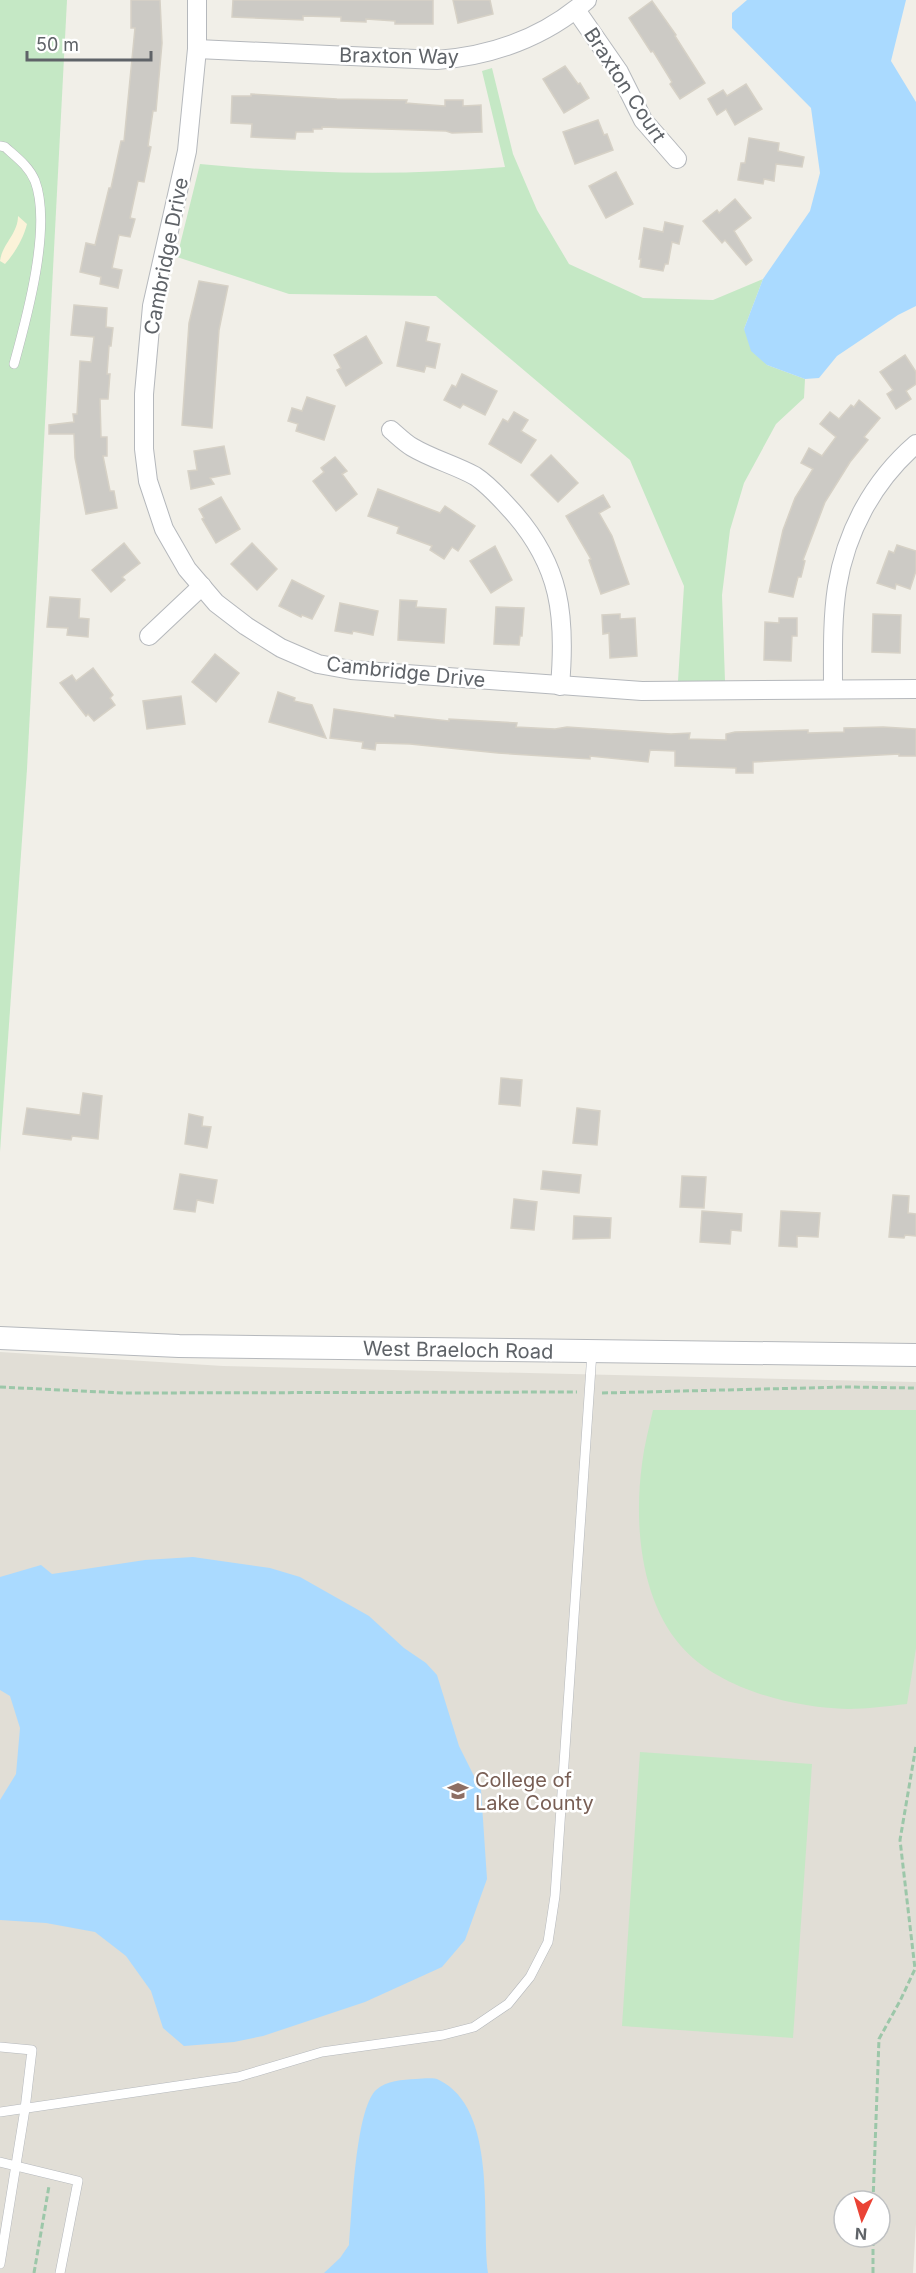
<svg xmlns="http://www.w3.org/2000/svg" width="916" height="2273" font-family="Inter,sans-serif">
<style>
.education{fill:#e1ded6;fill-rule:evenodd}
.green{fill:#c5e8c5}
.sand{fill:#fbf3d9}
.water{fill:#aadaff}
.building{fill:#cccac5;stroke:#d6d1c6;stroke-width:1.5}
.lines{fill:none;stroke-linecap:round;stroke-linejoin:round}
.service-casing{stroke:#b5b8bc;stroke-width:10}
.minor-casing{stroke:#b5b8bc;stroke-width:20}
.tertiary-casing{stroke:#b5b8bc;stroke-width:24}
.path{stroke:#9cc7a9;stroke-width:3;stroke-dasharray:6 3;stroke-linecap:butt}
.service{stroke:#fff;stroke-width:9}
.minor{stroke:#fff;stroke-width:18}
.tertiary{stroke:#fff;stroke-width:22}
.labels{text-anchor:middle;stroke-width:5;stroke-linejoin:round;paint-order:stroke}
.street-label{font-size:20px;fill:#5f6368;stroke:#fff}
.education-label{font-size:20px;fill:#785e54;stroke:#fff;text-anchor:start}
</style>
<rect width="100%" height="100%" fill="#f1efe8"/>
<path class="education" d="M0 1352 223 1366 916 1382V2224L913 2273H0ZM844 2201H880V2237H844Z"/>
<g class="green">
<path d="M0 0H67L27 769 0 1152Z"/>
<path d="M492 68 513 154 537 210 569 264 643 298 713 300 763 279 744 329 767 365 805 379 804 398 776 424 744 483 730 530 722 595 725 681H678L684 586 630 460 436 296 289 294 177 257 200 164C301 174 404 176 505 167L482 71Z"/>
<path d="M653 1410H916V1648L907 1704C887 1706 867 1709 848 1709 794 1708 718 1689 681 1646 640 1599 634 1523 642 1464 644 1446 649 1428 653 1410Z"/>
<path d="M640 1752 812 1764 793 2038 622 2026Z"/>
</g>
<path class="sand" d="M18 216 27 224C24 237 15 253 5 264L0 261C2 244 18 234 18 216Z"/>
<g class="water">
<path d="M747 0H906L891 61 916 102V306L898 315 837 356 819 378 805 379 767 365 751 351 744 329 763 279 810 211 820 173 811 108 732 28V13Z"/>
<path d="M193 1557 270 1568 300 1577 369 1616 404 1648 426 1663 437 1675 459 1746 481 1790 487 1879 465 1940 442 1967 365 2002 263 2036 234 2042 184 2046 163 2028 151 1991 126 1956 95 1932 46 1923 0 1920V1800L16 1774 20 1728 10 1696 0 1690V1577L41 1565 52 1574 145 1560Z"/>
<path d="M416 2079C423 2079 433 2077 439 2080 498 2109 481 2218 488 2273H324L340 2258 349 2245C352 2214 355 2110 376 2090 387 2080 402 2080 416 2079Z"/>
</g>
<g class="building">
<path d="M131 0H160L162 43 156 111H153L148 146 151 147 144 182 138 181 130 218 135 219 130 237 119 235 112 268 122 270 118 288 100 284 101 277 80 272 86 243 95 245 109 188H111L121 141H124L135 28H131Z"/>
<path d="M233 0H433V24H395V21L366 19V22L341 21V17L303 16V20L232 17Z"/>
<path d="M453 0H490L493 14 458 23Z"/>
<path d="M652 1 676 35 675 36 705 83 680 99 670 84 672 82 653 51 651 52 629 18Z"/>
<path d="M565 66 578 84 580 83 589 98 564 113 543 79Z"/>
<path d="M746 84 762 109 735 125 726 109 717 115 708 99 723 90 727 96Z"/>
<path d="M251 94 337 99 407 100 406 103 418 104 445 106V100H463V106L481 105 482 132 452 133 446 131 322 127V129H313V132H296L295 139 251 137 252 124 231 123 232 96H251Z"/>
<path d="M598 120 604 135 607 134 613 150 575 164 563 132Z"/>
<path d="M749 138 779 143 778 151 804 157 802 167 776 164 774 181 764 179 763 184 738 180 741 163H745Z"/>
<path d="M616 172 633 204 606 218 589 186Z"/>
<path d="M735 199 751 218 734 231 752 260 746 265 725 240 722 243 703 221 717 210 719 213Z"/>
<path d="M665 222 683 226 679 244 672 242 668 264H665L663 271 640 267 641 259H639L644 228 663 232Z"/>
<path d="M199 281 228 286 219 330 212 428 182 425 189 323Z"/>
<path d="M74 305 107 308 106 327 113 328 111 346H109L107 374H110L108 399H100L101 437H107V456H103L110 491H114L117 508 86 514 75 458 74 434H49V425L74 422 73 414H77L80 361 91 362 94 337 71 335Z"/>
<path d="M406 322 429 327 426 341 440 344 435 368 426 366 424 372 397 366Z"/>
<path d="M366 336 382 363 346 386 337 370 341 368 334 355Z"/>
<path d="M905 355 916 372V384L906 391 911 399 896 409 887 394 893 390 880 372Z"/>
<path d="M462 374 497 391 485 415 463 404 460 408 444 400 452 385 456 387Z"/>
<path d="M307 397 335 406 324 440 296 431 298 424 288 421 292 408 302 411Z"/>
<path d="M859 400 880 418 864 437 868 440 850 462 825 502 803 560 805 561 801 577H798L793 597 769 592 783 530 795 498 813 469 801 463 809 448 822 456 836 437 820 424 830 412 839 419 851 405 854 407Z"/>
<path d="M514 412 528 420 521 431 536 440 521 463 489 444 503 419 508 422Z"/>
<path d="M224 446 230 474 210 478 214 484 191 489 188 471 197 470 194 451Z"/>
<path d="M551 455 578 483 558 502 531 475Z"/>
<path d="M335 457 347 471 342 474 357 494 336 511 313 481 324 472 321 468Z"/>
<path d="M378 489 440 513 445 506 475 526 458 551 452 547 444 559 430 550 432 546 397 533 399 527 368 516Z"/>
<path d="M603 495 610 507 599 513 612 536 629 584 601 594 589 560 591 559 566 516Z"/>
<path d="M221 497 240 529 216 543 202 519 204 518 199 509Z"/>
<path d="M124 543 140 563 122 577 125 580 111 592 92 570Z"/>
<path d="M252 543 277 569 257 590 231 564Z"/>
<path d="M897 545 916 551V571L910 589 896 584 895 589 877 583 889 551 894 553Z"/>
<path d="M495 546 512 580 491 593 470 561Z"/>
<path d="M292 580 324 596 312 619 302 615 301 617 279 606Z"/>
<path d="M50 597 80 599 79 618 89 619 88 637 67 635 68 628 47 627Z"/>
<path d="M400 600 417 601 416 607 446 609 444 643 398 640Z"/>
<path d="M340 603 378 611 373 635 353 631 352 634 335 631Z"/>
<path d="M496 607 524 608 522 636H520L519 645 494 644Z"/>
<path d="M620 614V619L635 618 637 656 610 658 609 633 603 634 602 615Z"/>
<path d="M873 614 901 615 900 653 872 652Z"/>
<path d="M779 618H797V636H792L791 661 764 660 765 622 779 623Z"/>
<path d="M215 654 239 673 216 702 192 682Z"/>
<path d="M93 668 113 695 110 698 115 705 94 721 88 714 86 716 60 683 72 675 76 681Z"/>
<path d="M278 692 295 698 294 701 312 705 326 738 269 722Z"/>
<path d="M181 696 185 724 147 729 143 701Z"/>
<path d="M334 709 395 718V715L449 721V719L517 723 516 727 555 729 567 727 671 734 690 733 689 739 726 740V734L735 732 808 730V733L844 732V728L883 727 916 729V756H899V754L862 756 753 762V773H736V768L675 766V751L650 750 648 762 590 756V759L498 753 410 744 376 743 375 750 362 748 363 742 330 738Z"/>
<path d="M501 1078 522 1080 520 1106 499 1104Z"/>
<path d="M83 1093 102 1096 98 1139 72 1136 71 1140 23 1134 27 1108 80 1115Z"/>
<path d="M577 1108 600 1111 597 1145 573 1143Z"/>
<path d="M189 1114 203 1117 202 1126 211 1127 207 1148 185 1144Z"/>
<path d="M543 1171 581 1175 579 1193 541 1189Z"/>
<path d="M180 1174 217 1180 213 1203 197 1200 195 1212 174 1209Z"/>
<path d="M682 1176 706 1177 704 1208 680 1207Z"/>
<path d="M893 1195 909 1196 908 1213 916 1214V1236L905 1235 904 1238 889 1237Z"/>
<path d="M514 1199 537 1202 534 1230 511 1228Z"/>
<path d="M702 1211 742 1214 741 1231 731 1230 730 1244 700 1242Z"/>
<path d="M781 1211 820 1213 818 1237 797 1236V1247L779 1246Z"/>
<path d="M574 1216 611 1218 610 1238 573 1239Z"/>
</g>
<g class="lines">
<g class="service-casing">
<g id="service">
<path d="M0 146 5 147C16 157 29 166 35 181 52 226 27 317 14 364"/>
<path d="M0 2047 32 2050 25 2109 0 2264"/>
<path d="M0 2112 238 2077 322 2052 443 2035 474 2027 508 2004 530 1977 548 1942 555 1896 592 1352"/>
<path d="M0 2162 78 2181 60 2273"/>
</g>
</g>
<g class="minor-casing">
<g id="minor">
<path d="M197 0V49L187 151 152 306 144 394V449L148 481 164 529 187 569 216 603 246 626 281 648 318 664 351 670 642 691 916 689"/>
<path d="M576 10 619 72 643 120 677 159"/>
<path d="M197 49 437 60C492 56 545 37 587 0"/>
<path d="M391 430C398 436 405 443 412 447 432 459 455 465 475 476 489 485 501 499 512 511 561 566 566 616 560 686"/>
<path d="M149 636 202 586"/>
<path d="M833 688C833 655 832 620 837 587 846 532 873 481 916 444"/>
</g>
</g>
<g class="tertiary-casing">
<path id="tertiary" d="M0 1338 179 1346 916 1355"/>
</g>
<g class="path">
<path d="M0 1387 123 1393 577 1392"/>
<path d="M602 1393 846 1387 916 1388"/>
<path d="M873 2201 879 2039 900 2001 915 1969 900 1840 916 1746"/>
<path d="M34 2273 49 2186"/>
<path d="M873 2273V2237"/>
</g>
<use href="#service" class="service"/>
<use href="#minor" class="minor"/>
<use href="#tertiary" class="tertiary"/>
</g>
<defs>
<g id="university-bare" transform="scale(1.62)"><path d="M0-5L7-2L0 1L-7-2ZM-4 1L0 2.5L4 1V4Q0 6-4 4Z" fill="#8d6e63" stroke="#fff" stroke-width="2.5" paint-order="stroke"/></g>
</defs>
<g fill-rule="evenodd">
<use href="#university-bare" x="458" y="1791"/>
</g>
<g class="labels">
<g class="street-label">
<text transform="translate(399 56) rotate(1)" y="7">Braxton Way</text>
<text transform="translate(625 85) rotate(57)" y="7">Braxton Court</text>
<text transform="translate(166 256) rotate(-79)" y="7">Cambridge Drive</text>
<text transform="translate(406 672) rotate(6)" y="7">Cambridge Drive</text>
<text transform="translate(458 1350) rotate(1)" y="7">West Braeloch Road</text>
</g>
<g class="education-label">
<text x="475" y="1787">College of<tspan x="475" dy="23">Lake County</tspan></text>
</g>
</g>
<g transform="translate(862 2219) rotate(184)"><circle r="28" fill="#ffffff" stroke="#bfc1c3" stroke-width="1.5"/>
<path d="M0-4.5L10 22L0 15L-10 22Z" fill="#ea4335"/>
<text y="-9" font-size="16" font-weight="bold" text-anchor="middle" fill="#5f6368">N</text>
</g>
<path d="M27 51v9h124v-9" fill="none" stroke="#5f6368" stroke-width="3"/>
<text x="36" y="51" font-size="18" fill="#5f6368" stroke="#ffffff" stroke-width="4.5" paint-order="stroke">50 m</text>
</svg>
